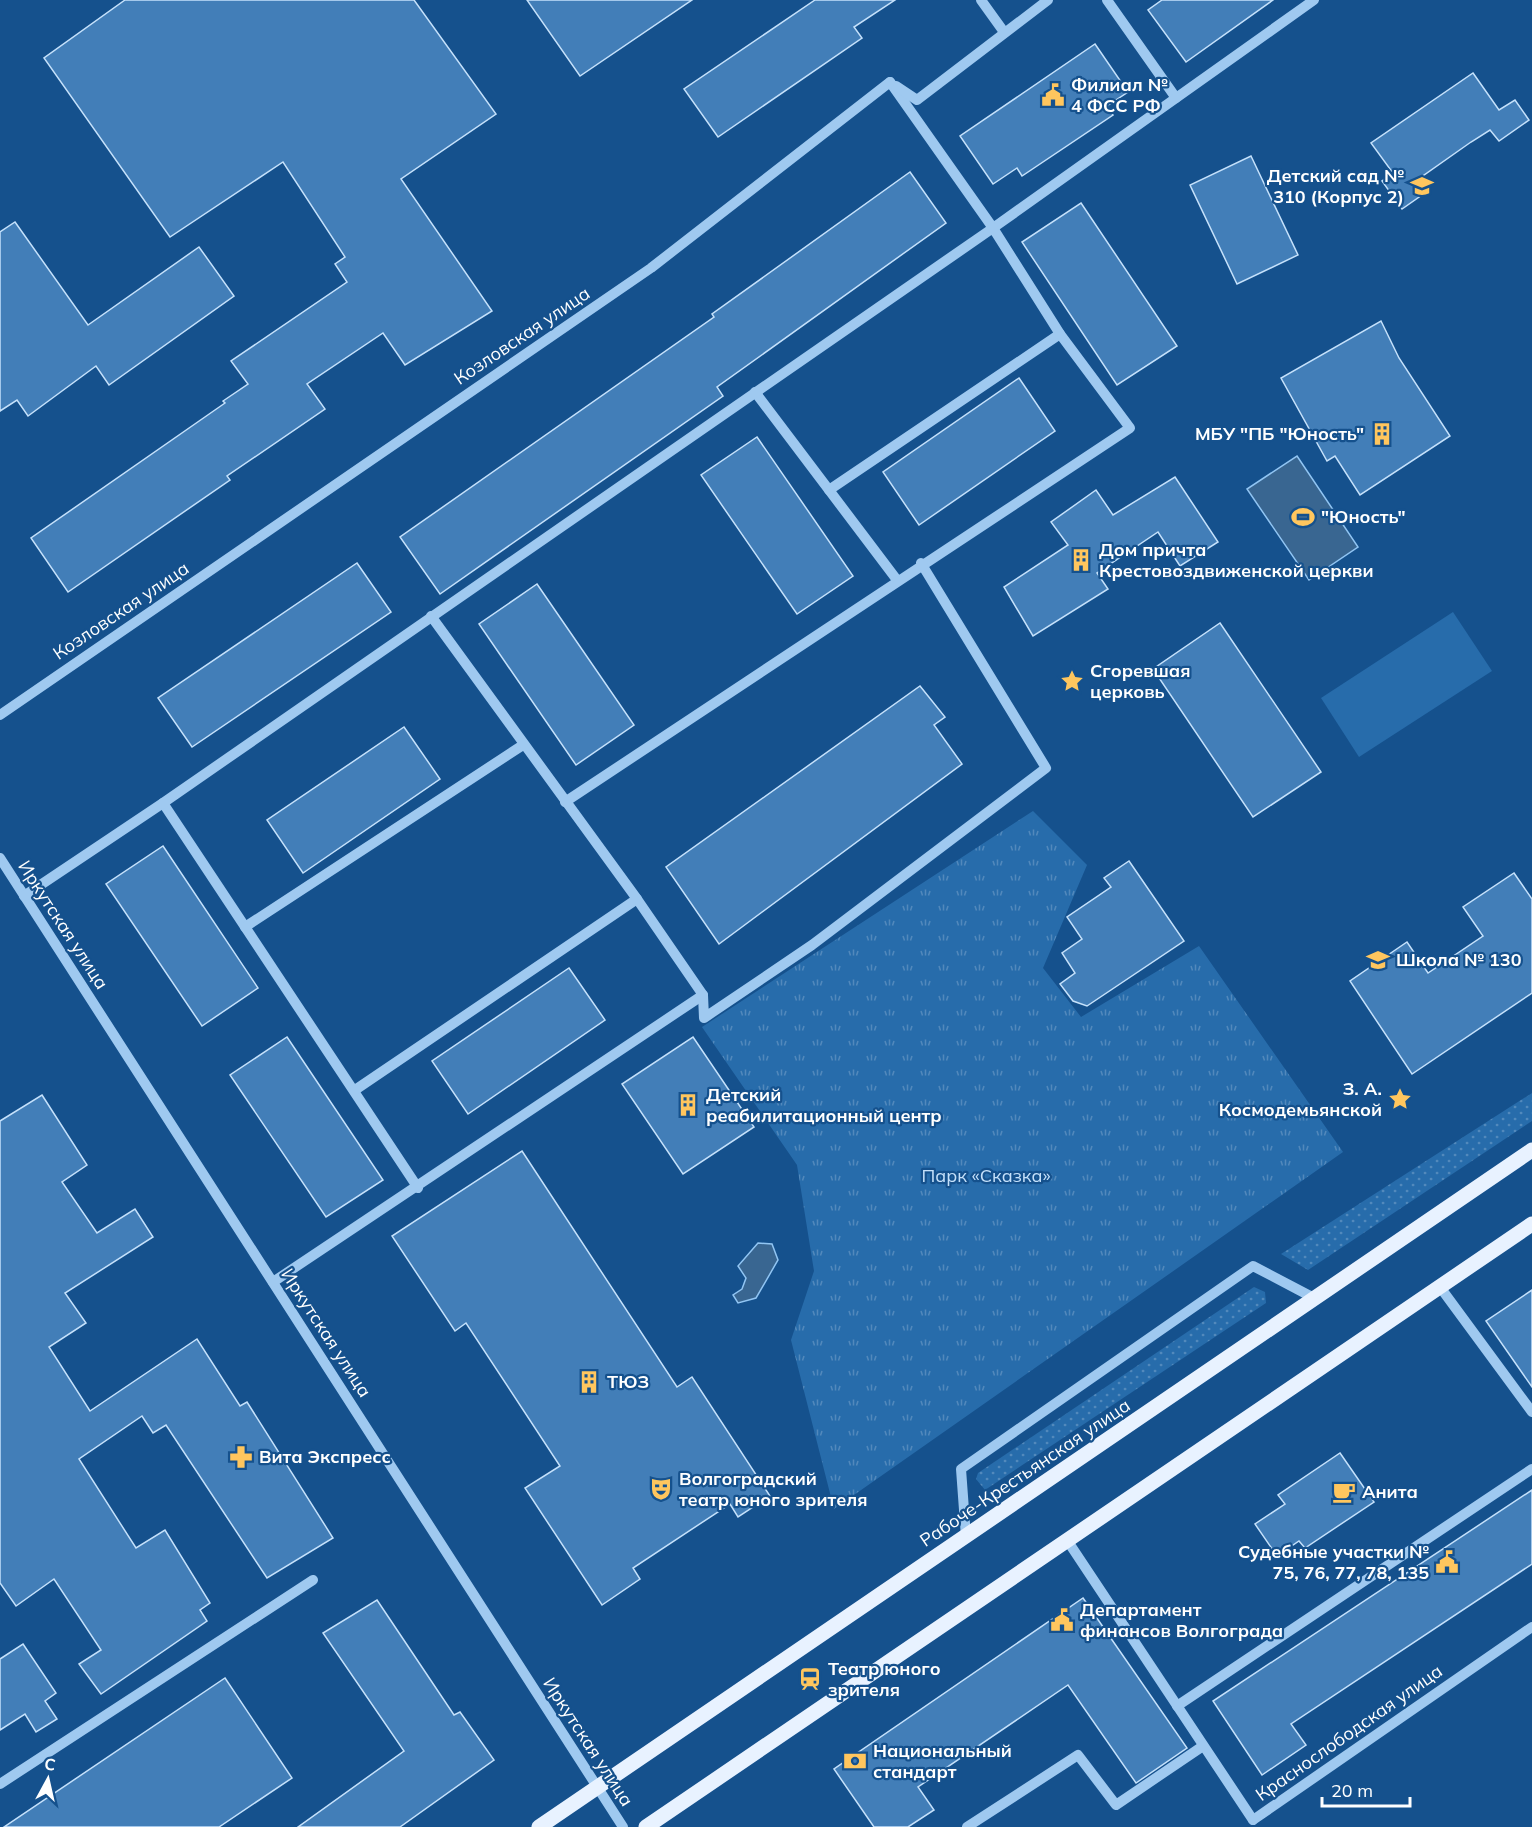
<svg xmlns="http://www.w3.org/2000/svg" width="1532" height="1827" font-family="Mulish,sans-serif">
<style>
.grass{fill:url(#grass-dots)}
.park{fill:url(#park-tufts)}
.garden{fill:#276cab}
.water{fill:#396691;stroke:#91c5f3;stroke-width:1.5}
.building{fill:#427eb8;stroke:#c5e1fb;stroke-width:1.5}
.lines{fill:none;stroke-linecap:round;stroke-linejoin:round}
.minor{stroke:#9fc9f0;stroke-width:10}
.major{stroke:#e8f2ff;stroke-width:15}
.labels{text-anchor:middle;stroke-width:4.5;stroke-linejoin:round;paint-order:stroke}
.poi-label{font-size:18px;font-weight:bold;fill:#fff;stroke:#15518d;text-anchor:start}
.street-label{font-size:18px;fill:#fff;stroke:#15518d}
.park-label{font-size:18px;fill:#c5e1fb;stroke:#15518d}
</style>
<defs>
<pattern id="grass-dots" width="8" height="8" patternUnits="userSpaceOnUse" patternTransform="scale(1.5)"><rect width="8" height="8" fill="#276cab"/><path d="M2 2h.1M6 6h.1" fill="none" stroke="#5289bc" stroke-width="1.8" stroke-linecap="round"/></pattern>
<pattern id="park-tufts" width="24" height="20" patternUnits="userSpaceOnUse" patternTransform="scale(1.5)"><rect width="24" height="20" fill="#276cab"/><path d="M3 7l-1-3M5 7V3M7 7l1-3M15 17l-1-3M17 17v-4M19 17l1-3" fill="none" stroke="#5289bc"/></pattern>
</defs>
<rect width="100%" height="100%" fill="#15518d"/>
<g class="grass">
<path d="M1532 1093V1121L1308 1270 1281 1254Z"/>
<path d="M1254 1287 1265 1292 1266 1303 985 1490 976 1479 978 1473Z"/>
</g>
<path class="park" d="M1033 811 1087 865 1043 968 1081 1017 1199 946 1343 1152 834 1509 791 1340 814 1271 797 1165 702 1027Z"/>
<path class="garden" d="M1453 612 1492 671 1359 757 1321 698Z"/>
<g class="water">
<path d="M1297 456 1358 547 1309 580 1247 489Z"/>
<path d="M758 1243 772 1244 778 1260 756 1298 738 1303 733 1295 742 1289 746 1278 738 1266Z"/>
</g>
<g class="building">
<path d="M125 0H414L496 114 401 179 492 311 405 365 383 333 307 384 325 409 227 476 230 480 68 592 31 538 225 403 223 401 248 384 231 361 347 282 335 264 345 257 283 162 170 237 44 58Z"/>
<path d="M527 0H692L580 76Z"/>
<path d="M815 0H895L854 27 862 38 718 137 684 89Z"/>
<path d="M1162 0H1273L1186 62 1148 10Z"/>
<path d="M1095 44 1128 92 1107 106 1113 115 1022 176 1017 168 993 184 960 136Z"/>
<path d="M1473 73 1499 110 1515 100 1529 120 1499 141 1490 130 1471 142 1420 178 1429 190 1402 209 1382 181 1393 173 1371 143Z"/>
<path d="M1251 156 1298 255 1237 284 1190 185Z"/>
<path d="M910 172 946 223 717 387 723 396 440 594 400 537 714 317 712 314Z"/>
<path d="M1081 203 1177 346 1117 385 1022 242Z"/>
<path d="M15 222 88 325 199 247 234 296 109 385 96 366 28 416 17 400 0 411V232Z"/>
<path d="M1381 321 1399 358 1450 436 1360 495 1335 456 1327 461 1281 378Z"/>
<path d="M1019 378 1055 431 919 525 883 472Z"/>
<path d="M757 437 853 576 797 614 701 475Z"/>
<path d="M1175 477 1218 542 1180 566 1158 532 1097 573 1108 589 1033 636 1004 587 1068 545 1051 522 1096 490 1113 515Z"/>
<path d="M357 563 391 612 192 747 158 698Z"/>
<path d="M537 584 634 725 576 765 479 624Z"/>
<path d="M1220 623 1321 772 1253 817 1153 669Z"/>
<path d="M920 686 945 717 934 725 962 764 719 944 666 867Z"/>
<path d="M404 727 440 779 303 873 267 820Z"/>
<path d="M163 846 258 988 202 1026 106 884Z"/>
<path d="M1129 861 1184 941 1087 1006 1073 1001 1060 984 1075 973 1062 953 1082 939 1067 917 1111 887 1104 878Z"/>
<path d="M1514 873 1532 899V993L1412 1074 1350 981 1407 942 1428 973 1483 936 1463 907Z"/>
<path d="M569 968 605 1020 468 1114 432 1061Z"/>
<path d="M287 1037 383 1180 326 1217 230 1075Z"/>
<path d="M693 1037 754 1127 683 1174 622 1084Z"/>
<path d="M42 1095 87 1165 62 1182 97 1233 135 1209 153 1237 65 1293 86 1323 49 1347 90 1411 197 1339 240 1406 247 1402 333 1538 267 1578 166 1425 153 1433 142 1416 79 1459 136 1548 165 1530 210 1603 200 1610 207 1621 101 1694 79 1664 101 1650 54 1579 16 1606 0 1583V1121Z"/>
<path d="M522 1151 677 1387 692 1377 770 1496 738 1517 730 1504 633 1568 640 1579 602 1605 525 1488 560 1466 466 1323 455 1331 392 1236Z"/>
<path d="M1532 1290V1387L1486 1321Z"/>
<path d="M1340 1453 1374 1502 1305 1548 1299 1541 1277 1556 1255 1524 1285 1504 1278 1495Z"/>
<path d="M1532 1490V1564L1291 1724 1306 1745 1262 1775 1213 1701Z"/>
<path d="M1083 1598 1187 1748 1136 1783 1068 1685 918 1787 934 1810 908 1827H874L834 1769Z"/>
<path d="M377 1600 454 1715 460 1712 494 1760 400 1827H298L404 1751 323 1633Z"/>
<path d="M23 1644 56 1693 45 1701 57 1719 36 1732 25 1714 0 1730V1659Z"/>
<path d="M225 1678 292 1778 219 1827H4Z"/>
</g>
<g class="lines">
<g class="minor">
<path d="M981 0 1004 32"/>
<path d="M1107 0 1176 98"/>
<path d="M890 82 993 228 1314 0"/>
<path d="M896 86 917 100 1048 0"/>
<path d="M755 392 897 580"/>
<path d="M829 490 1060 334"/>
<path d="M0 715 651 268 890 82"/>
<path d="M163 803 418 1188"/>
<path d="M0 858 623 1827"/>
<path d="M24 896 163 803 993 228 1060 334 1130 428 565 802"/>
<path d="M245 927 523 745"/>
<path d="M703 995 704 1018 812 945 1046 768 921 563"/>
<path d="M355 1090 637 899"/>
<path d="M273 1282 703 995 637 899 431 616"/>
<path d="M1440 1287 1532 1412"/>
<path d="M966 1537 961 1469 1253 1266 1314 1298"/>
<path d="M1067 1540 1253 1820"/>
<path d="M1177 1706 1532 1469"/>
<path d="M0 1784 313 1580"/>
<path d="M1253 1820 1532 1627"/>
<path d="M967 1827 1078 1755 1116 1805 1203 1746"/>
</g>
<g class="major">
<path d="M539 1827 1532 1150"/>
<path d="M646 1827 1532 1224"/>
</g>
</g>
<defs>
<g id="civic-bare" transform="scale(1.8)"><path d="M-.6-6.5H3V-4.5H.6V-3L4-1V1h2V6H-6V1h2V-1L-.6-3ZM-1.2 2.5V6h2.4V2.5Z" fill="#ffc65e" stroke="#15518d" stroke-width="2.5" paint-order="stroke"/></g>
<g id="school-bare" transform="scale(1.8)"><path d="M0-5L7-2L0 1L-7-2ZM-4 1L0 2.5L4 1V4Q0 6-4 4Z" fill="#ffc65e" stroke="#15518d" stroke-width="2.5" paint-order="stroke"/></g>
<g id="building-bare" transform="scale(1.8)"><path d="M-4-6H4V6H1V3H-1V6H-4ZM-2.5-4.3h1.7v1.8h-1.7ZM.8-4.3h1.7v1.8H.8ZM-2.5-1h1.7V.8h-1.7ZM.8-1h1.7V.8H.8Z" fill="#ffc65e" stroke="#15518d" stroke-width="2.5" paint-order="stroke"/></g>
<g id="stadium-bare" transform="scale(1.8)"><path d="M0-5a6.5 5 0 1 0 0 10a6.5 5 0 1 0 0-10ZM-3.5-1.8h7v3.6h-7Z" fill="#ffc65e" stroke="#15518d" stroke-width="2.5" paint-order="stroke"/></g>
<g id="sight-bare" transform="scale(1.8)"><path d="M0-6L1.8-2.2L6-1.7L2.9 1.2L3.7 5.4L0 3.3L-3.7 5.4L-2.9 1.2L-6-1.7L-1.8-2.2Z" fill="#ffc65e" stroke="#15518d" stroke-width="2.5" paint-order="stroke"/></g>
<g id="pharmacy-bare" transform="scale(1.8)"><path d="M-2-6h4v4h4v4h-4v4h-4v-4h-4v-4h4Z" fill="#ffc65e" stroke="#15518d" stroke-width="2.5" paint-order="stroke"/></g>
<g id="theatre-bare" transform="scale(1.8)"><path d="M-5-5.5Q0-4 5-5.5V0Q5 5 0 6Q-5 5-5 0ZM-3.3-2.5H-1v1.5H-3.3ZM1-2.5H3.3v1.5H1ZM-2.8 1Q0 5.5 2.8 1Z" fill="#ffc65e" stroke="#15518d" stroke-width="2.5" paint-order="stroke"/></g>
<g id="cafe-bare" transform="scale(1.8)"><path d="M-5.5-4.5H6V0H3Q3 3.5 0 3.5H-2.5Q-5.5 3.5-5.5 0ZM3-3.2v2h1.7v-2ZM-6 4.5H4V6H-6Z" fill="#ffc65e" stroke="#15518d" stroke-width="2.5" paint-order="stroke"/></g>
<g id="station-bare" transform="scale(1.8)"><path d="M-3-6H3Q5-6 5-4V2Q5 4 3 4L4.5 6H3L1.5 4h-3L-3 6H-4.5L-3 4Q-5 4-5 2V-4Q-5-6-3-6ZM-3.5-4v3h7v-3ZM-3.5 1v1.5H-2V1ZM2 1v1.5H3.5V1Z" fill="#ffc65e" stroke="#15518d" stroke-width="2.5" paint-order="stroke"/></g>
<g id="bank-bare" transform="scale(1.8)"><path d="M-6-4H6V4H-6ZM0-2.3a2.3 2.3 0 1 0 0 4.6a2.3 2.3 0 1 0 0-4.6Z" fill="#ffc65e" stroke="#15518d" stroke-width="2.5" paint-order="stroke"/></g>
</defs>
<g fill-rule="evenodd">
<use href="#civic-bare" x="1053" y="95"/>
<use href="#school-bare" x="1422" y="186"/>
<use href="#building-bare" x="1382" y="434"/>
<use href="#stadium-bare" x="1303" y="517"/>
<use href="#building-bare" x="1081" y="560"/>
<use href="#sight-bare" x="1072" y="681"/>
<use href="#school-bare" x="1378" y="960"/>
<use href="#sight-bare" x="1400" y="1099"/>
<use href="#building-bare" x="688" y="1105"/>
<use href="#building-bare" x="589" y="1382"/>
<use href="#pharmacy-bare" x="241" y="1457"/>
<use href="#theatre-bare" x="661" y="1489"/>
<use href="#cafe-bare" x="1344" y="1492"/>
<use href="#civic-bare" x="1447" y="1562"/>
<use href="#civic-bare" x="1062" y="1620"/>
<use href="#station-bare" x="810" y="1679"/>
<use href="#bank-bare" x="855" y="1761"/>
</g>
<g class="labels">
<g class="poi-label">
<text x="1071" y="91">Филиал №<tspan x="1071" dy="21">4 ФСС РФ</tspan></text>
<text x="1404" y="182" text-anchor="end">Детский сад №<tspan x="1404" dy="21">310 (Корпус 2)</tspan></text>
<text x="1364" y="440" text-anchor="end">МБУ "ПБ "Юность"</text>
<text x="1321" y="523">"Юность"</text>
<text x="1099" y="556">Дом причта<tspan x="1099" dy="21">Крестовоздвиженской церкви</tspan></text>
<text x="1090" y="677">Сгоревшая<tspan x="1090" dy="21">церковь</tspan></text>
<text x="1396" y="966">Школа № 130</text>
<text x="1382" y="1095" text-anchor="end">З. А.<tspan x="1382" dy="21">Космодемьянской</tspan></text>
<text x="706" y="1101">Детский<tspan x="706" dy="21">реабилитационный центр</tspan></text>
<text x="607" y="1388">ТЮЗ</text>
<text x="259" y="1463">Вита Экспресс</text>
<text x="679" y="1485">Волгоградский<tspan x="679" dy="21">театр юного зрителя</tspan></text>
<text x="1362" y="1498">Анита</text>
<text x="1429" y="1558" text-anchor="end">Судебные участки №<tspan x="1429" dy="21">75, 76, 77, 78, 135</tspan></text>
<text x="1080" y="1616">Департамент<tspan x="1080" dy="21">финансов Волгограда</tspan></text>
<text x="828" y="1675">Театр юного<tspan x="828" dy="21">зрителя</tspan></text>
<text x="873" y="1757">Национальный<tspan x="873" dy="21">стандарт</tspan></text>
</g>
<g class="street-label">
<text transform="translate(522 336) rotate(-34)" y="6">Козловская улица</text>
<text transform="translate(121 611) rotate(-34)" y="6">Козловская улица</text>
<text transform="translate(63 925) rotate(57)" y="6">Иркутская улица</text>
<text transform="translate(326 1333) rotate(57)" y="6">Иркутская улица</text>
<text transform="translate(1025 1473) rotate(-34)" y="6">Рабоче-Крестьянская улица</text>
<text transform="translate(1349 1733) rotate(-35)" y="6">Краснослободская улица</text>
<text transform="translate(588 1742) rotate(57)" y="6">Иркутская улица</text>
</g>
<g class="park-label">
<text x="986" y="1182">Парк «Сказка»</text>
</g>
</g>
<g transform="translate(48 1779) rotate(8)" stroke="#15518d" stroke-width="4.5" paint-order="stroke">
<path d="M0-4.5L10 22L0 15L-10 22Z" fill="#ffffff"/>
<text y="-9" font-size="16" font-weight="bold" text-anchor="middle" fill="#ffffff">С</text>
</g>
<path d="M1322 1797v9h88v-9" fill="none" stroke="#ffffff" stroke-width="3"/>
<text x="1331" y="1797" font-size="18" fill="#ffffff" stroke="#15518d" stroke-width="4.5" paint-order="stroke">20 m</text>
</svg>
